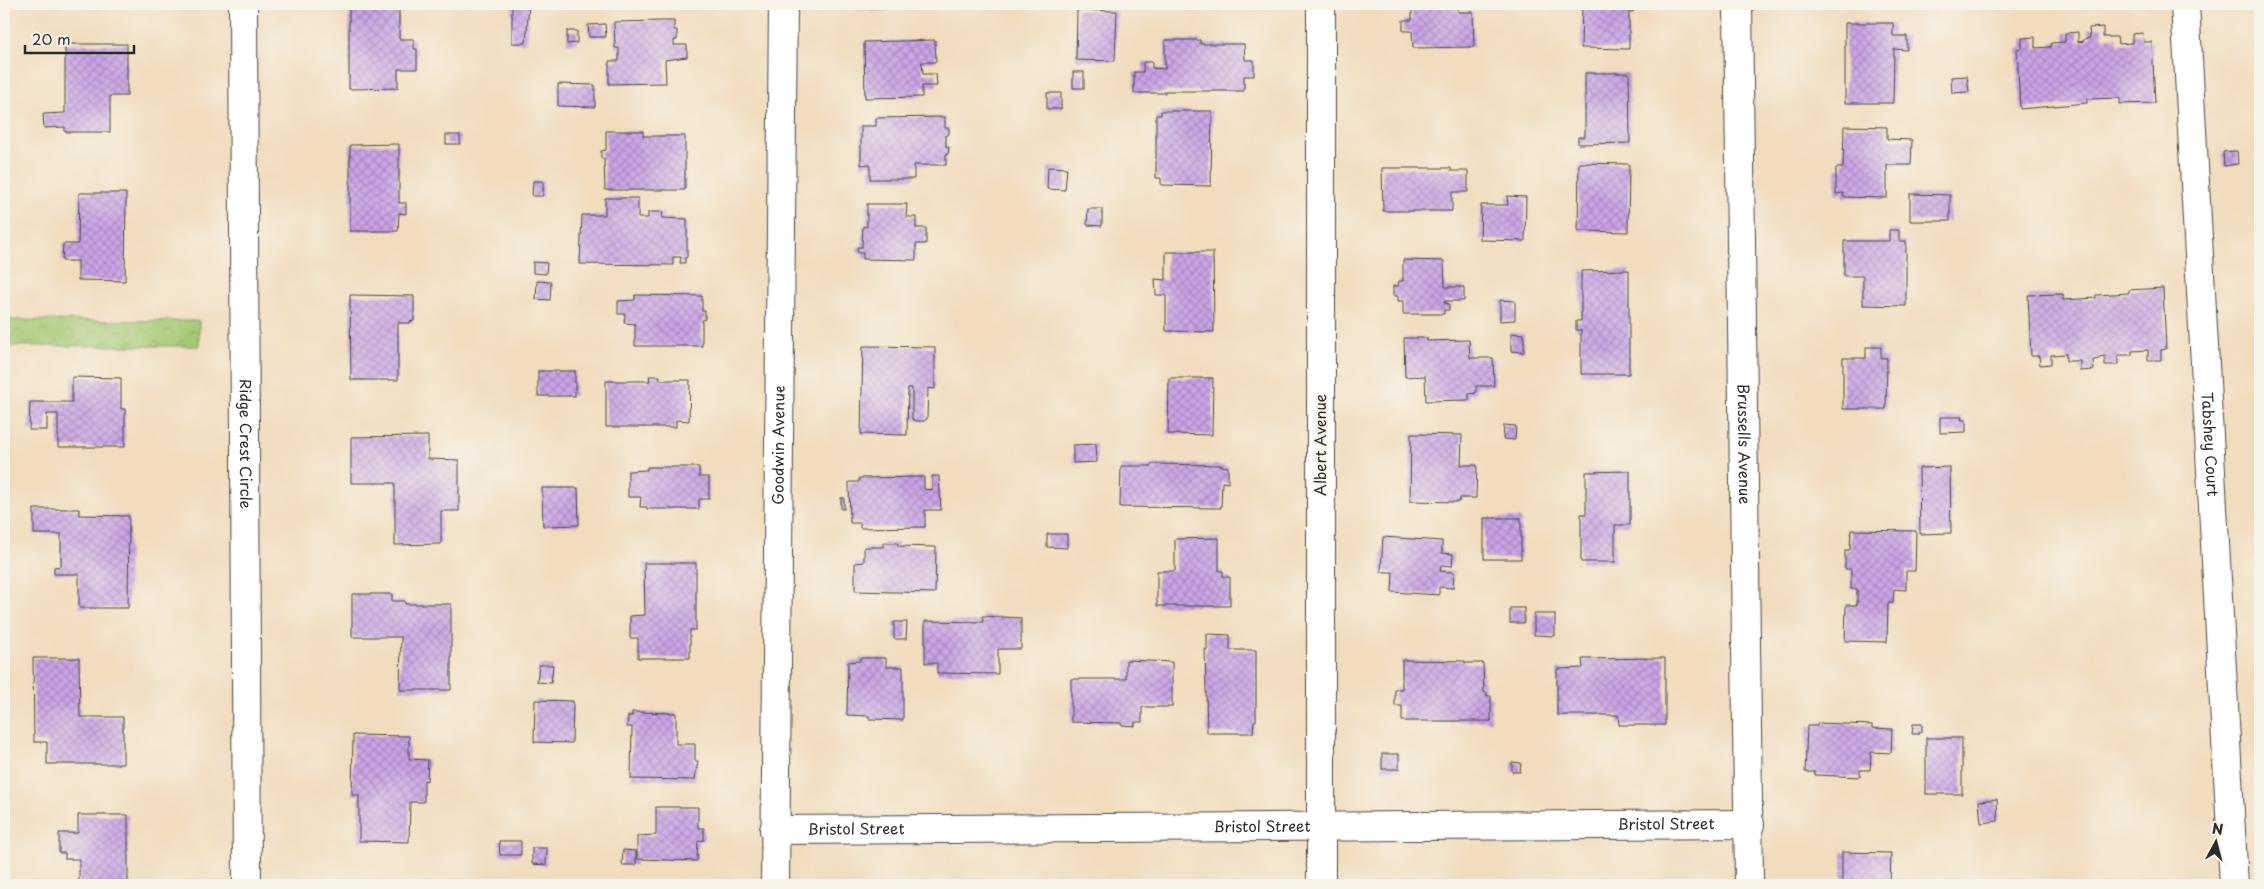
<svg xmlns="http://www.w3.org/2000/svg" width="2264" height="889" font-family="'Playpen Sans',sans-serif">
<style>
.park{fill:url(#park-crowns);stroke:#67794e}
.building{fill:url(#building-cross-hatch)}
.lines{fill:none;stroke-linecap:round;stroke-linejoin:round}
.minor-casing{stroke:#494641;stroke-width:30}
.minor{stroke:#fff;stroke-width:28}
.labels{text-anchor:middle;stroke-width:4;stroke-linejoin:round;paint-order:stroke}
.street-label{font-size:15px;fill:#2b2b2b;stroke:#f7f3e8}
</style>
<defs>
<pattern id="park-crowns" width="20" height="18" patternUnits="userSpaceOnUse" patternTransform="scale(1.25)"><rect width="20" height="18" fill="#a3c771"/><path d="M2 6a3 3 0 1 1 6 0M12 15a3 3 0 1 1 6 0" fill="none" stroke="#8cab62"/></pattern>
<pattern id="building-cross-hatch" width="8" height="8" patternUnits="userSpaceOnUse" patternTransform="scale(1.25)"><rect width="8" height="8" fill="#caa4e6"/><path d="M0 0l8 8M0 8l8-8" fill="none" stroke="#a486bb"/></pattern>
</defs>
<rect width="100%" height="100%" fill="#f7f3e8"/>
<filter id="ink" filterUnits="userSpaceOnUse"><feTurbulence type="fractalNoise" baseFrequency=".02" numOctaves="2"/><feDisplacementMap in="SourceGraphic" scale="10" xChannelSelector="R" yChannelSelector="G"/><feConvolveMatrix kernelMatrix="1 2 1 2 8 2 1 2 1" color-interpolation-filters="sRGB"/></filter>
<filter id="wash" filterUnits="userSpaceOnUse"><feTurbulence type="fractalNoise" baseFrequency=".0096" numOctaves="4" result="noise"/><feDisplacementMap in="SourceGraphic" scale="20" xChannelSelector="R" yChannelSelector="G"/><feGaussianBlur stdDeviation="1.12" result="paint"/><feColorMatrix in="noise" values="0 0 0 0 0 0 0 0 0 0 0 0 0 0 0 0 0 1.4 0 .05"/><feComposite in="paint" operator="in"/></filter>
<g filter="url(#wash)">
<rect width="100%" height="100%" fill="#f1dcbd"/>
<path class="park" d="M4 320 199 321V346H4Z"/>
<g id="blocks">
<g class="building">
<path d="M349 4H399V39H414V49H417V69H398V88L349 89Z"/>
<path d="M512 4H529L526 43H512Z"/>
<path d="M845 4H909V7L845 9Z"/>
<path d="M1412 4H1458V12H1473L1474 47 1413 48 1412 31H1403V20H1412Z"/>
<path d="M1582 4H1633V12H1629V49L1581 48Z"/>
<path d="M1077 10 1117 11 1115 61 1076 60Z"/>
<path d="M662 21H674V30H677V40H674V45H687V57L665 60 666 83 609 84V61H619V48H615L614 22Z"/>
<path d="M1845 23H1893V36H1907V50L1894 49 1893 103H1845Z"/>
<path d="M605 24 606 37H589L588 25Z"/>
<path d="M2103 27V37H2117L2118 44 2132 43V34L2143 33 2144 42H2152L2155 103 2120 104V98L2087 99V103L2020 109 2017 49 2022 48V38L2035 37V48L2051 47V43L2065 42V33L2078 32V42L2084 41V39L2090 38 2089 28Z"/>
<path d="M567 31H577V43L567 44Z"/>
<path d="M935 40 936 62H922L923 74H936L937 86H922V97L865 98 864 42Z"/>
<path d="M1165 40H1200V44H1244L1245 60H1254V76H1244V91H1165V93H1134V72H1143V62H1152V68L1165 69Z"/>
<path d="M65 44H127V96H110V132H65V127L44 128 43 114 65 113Z"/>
<rect x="1073" y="72" width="11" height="16"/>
<path d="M1585 73H1629L1630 143 1578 144V137H1585Z"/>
<path d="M1967 76 1969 92 1952 93 1951 77Z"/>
<path d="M558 84 595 85V107L558 106Z"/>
<rect x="1047" y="93" width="14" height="16"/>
<path d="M1161 111H1212L1211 186 1161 185V178H1156V115H1161Z"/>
<path d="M945 117V128H949V134L946 135V147H949L948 154H946V165H914V179H870V164L861 165V126H876V118Z"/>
<path d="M1844 126 1887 127V139L1912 140 1911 165H1887V198L1843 197V193L1836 194V168H1843Z"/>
<path d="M606 131H643V136H685V190H605L604 159H601V151L606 150Z"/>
<rect x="446" y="135" width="14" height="9"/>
<path d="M399 144V203H406V214L399 213 398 231H350V145Z"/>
<path d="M2237 151 2238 164 2224 166 2223 152Z"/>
<path d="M1579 163 1629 164 1628 232 1578 231Z"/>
<path d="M1048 167 1067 168 1065 190 1047 189Z"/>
<path d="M1382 168H1451V171H1468V192H1452V211H1383Z"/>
<path d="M533 181H543V196H532Z"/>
<path d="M79 193H126L125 281 78 280V261H62L63 244H78Z"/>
<path d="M1910 194 1950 195V221H1910Z"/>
<path d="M1507 196 1526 197 1525 241 1480 240 1481 205H1508Z"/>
<path d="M605 198H638V218H648V212H663L662 218 687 219V257L685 258V263H680L681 257H673V265L580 264 582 215H605Z"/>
<path d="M867 204H907L906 217H916V228H926V244H916V260L863 259V253H858L857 247H862L863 226 867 227Z"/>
<path d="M1088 209H1102V226L1087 225Z"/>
<path d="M1889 230H1899V241H1906V306L1863 305V276H1844V241H1889Z"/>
<path d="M1166 252H1213L1214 332 1166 331V295H1156L1155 279 1166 280Z"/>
<path d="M1403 260 1444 261 1445 287H1464V301H1444V303L1449 304V310H1444V314H1403V301H1398V296H1393V286H1398L1399 281H1403Z"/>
<path d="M533 262 547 263 546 274 533 273Z"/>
<path d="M1629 270V374H1581V330H1576V321H1581V271Z"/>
<path d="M537 281 551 282 550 300 536 299Z"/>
<path d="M2163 288 2166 349 2161 350V360H2148V350L2132 351V355H2118V365H2105V356L2099 357V359L2093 360 2094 370 2080 371V361H2066V354L2051 355V364L2040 365 2039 356H2031L2028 295 2063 294V300L2096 298V295L2129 293V290Z"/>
<path d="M350 295 414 296V321L410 322V323H398V380H351Z"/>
<path d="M635 295 702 296V311H705V319L702 320V346H635V324L624 323 625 314H618V301L635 300Z"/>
<path d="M1500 300 1515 301V320L1500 321Z"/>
<path d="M1511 333 1524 334V352L1511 351Z"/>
<path d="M1404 338H1427V341L1469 340 1470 358H1493L1494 386H1476V393L1469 394V400L1426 401 1425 376 1405 377Z"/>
<path d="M863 346 935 347V389L928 388 927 419 924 421H915L912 419V388H908L907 435 861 434Z"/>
<path d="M1866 347H1881V358H1887L1886 409H1843V358H1866Z"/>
<rect x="538" y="371" width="37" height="25"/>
<path d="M649 376H660V380H690L689 421 676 420V427H606V381H650Z"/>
<path d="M72 377 121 378V409H125V447H58V414H47V430H29L30 402H72Z"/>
<path d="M1169 378H1213L1212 435 1168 434Z"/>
<path d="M1940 417H1962L1961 420H1966V432L1940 433Z"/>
<path d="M1504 425 1516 426 1515 440 1503 439Z"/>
<path d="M1411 434 1462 435 1461 465H1477L1476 498H1460L1459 502 1410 501Z"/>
<path d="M428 436V459L459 460V511H441V544L395 545V483H351V437Z"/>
<path d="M1096 444 1097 462 1073 463V445Z"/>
<path d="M1151 464 1221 465 1222 466 1228 467V483L1222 482 1221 508 1120 507 1121 466H1151Z"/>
<path d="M647 467H699V477H709V499H699V509H647V507H640L641 497H628V471L647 470Z"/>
<path d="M1950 467 1951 533 1920 534 1919 468Z"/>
<path d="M1630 471V525H1615V562H1581V514H1586V472Z"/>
<path d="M932 476H939L941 510H925V527L860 528V523H850L849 482H859V478L924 477V489L932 490Z"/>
<path d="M542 488H578L579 525 543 526Z"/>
<rect x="841" y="498" width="3" height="11"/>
<path d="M34 509H79V515L129 516 128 608H79V574H54V567L61 566V534H34Z"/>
<rect x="1484" y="518" width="37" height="41"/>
<path d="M1851 530 1916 531 1915 571H1906V590L1894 589 1893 603H1888L1887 642 1845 641 1846 605H1857V589H1851V569H1845V550H1850Z"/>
<path d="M1047 534H1067V548L1047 547Z"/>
<path d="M1383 537 1442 541V553L1453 554 1452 566 1441 565 1440 571 1454 572 1453 588 1439 587V595L1392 592 1393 572H1381Z"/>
<path d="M1219 538V571H1223V577H1230V606H1157V571H1175V539Z"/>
<path d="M883 543H898V546L936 547 935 593 855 591V563L864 562V547H883Z"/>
<path d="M644 563H696V630H690V658H638V638H630V616L645 615Z"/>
<path d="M352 594H392V601H405V604H451V690H400L401 637H352Z"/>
<rect x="1510" y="608" width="14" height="15"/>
<path d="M1534 614H1555V636L1534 635Z"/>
<path d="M982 616 1021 618V649H998V674L937 673V663H925V621L983 622Z"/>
<path d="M894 622H907L906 639H894Z"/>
<path d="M1207 634 1230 635V650H1256V721H1254L1253 733H1207L1205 649 1207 650Z"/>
<path d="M33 658H79L80 717H123V764H47V742H34Z"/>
<path d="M860 658H886V667H903V720L869 719V716L847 715 848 662 860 661Z"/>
<path d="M1665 658V725H1619L1618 715H1557V669L1583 668 1582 659Z"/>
<path d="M1126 660 1172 662V707H1142V722H1135V726L1121 725V723L1071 722V679H1126Z"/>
<path d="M1402 660 1465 661V663H1483L1484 692 1487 693V696H1491V721H1402V706H1395V689H1402Z"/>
<path d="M539 665H553L551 683 537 682Z"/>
<path d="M535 700 573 701 572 743 534 742Z"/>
<path d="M632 712 676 713V744H695V761H698L695 780 631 779 632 727H627L628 716H632Z"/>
<path d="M1817 723 1872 725V728L1892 729 1891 753 1871 752 1870 770H1860V777L1815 775V772H1805L1807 726H1817Z"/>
<path d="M1913 724H1922V732H1920L1919 734H1912Z"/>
<path d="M353 735 409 736V759L428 760 427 781 424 780V802H410L409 842 359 841V795H352Z"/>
<rect x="1926" y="738" width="36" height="56"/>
<rect x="1382" y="754" width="17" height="15"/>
<path d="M1512 762 1521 763 1520 772H1512Z"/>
<path d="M1997 799 1998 821 1981 823 1979 801Z"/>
<path d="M656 807H698V828H704V840L698 841 697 861 637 859V836L656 835Z"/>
<path d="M78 815H128V885H79V859H65V853H59V833H78Z"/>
<path d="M499 841H521V855H500Z"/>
<path d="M532 848H547L546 865 532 864Z"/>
<path d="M623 850 636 851V865H622Z"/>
<path d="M1842 852 1891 853 1890 885H1842Z"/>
</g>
</g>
</g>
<g filter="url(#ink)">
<use href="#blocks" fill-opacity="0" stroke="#494641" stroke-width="1"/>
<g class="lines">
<g class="minor-casing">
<g id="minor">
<path id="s1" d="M243 4 247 885"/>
<path d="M1321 4V885"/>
<path id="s2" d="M1738 4 1749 885"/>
<path id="s3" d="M2185 4 2234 885"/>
<path id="s4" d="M774 830 1750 824"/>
<path id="s5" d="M775 885 783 4"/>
</g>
</g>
<use href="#minor" class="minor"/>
</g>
</g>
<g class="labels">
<g class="street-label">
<text dy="5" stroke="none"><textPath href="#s1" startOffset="440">Ridge Crest Circle</textPath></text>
<text dy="5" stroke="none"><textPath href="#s5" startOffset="440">Goodwin Avenue</textPath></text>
<text dy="5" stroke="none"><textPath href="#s2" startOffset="440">Brussells Avenue</textPath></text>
<text transform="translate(1321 445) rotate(-90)" y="5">Albert Avenue</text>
<text dy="5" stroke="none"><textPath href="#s3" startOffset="441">Tabshey Court</textPath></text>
<text dy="5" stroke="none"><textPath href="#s4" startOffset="892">Bristol Street</textPath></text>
<text dy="5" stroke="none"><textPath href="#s4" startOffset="488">Bristol Street</textPath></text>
<text dy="5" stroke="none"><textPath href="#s4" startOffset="82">Bristol Street</textPath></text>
</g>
</g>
<rect width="2264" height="889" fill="none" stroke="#f7f3e8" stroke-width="20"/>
<g transform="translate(2216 842) rotate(7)" stroke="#f7f3e8" stroke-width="4" paint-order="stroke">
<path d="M0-4L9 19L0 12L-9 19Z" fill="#2b2b2b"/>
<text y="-8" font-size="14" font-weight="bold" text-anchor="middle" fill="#2b2b2b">N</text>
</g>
<path d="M25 45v8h109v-8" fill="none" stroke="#2b2b2b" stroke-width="2.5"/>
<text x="32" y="45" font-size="15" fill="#2b2b2b" stroke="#f7f3e8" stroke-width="4" paint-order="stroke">20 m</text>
</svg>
